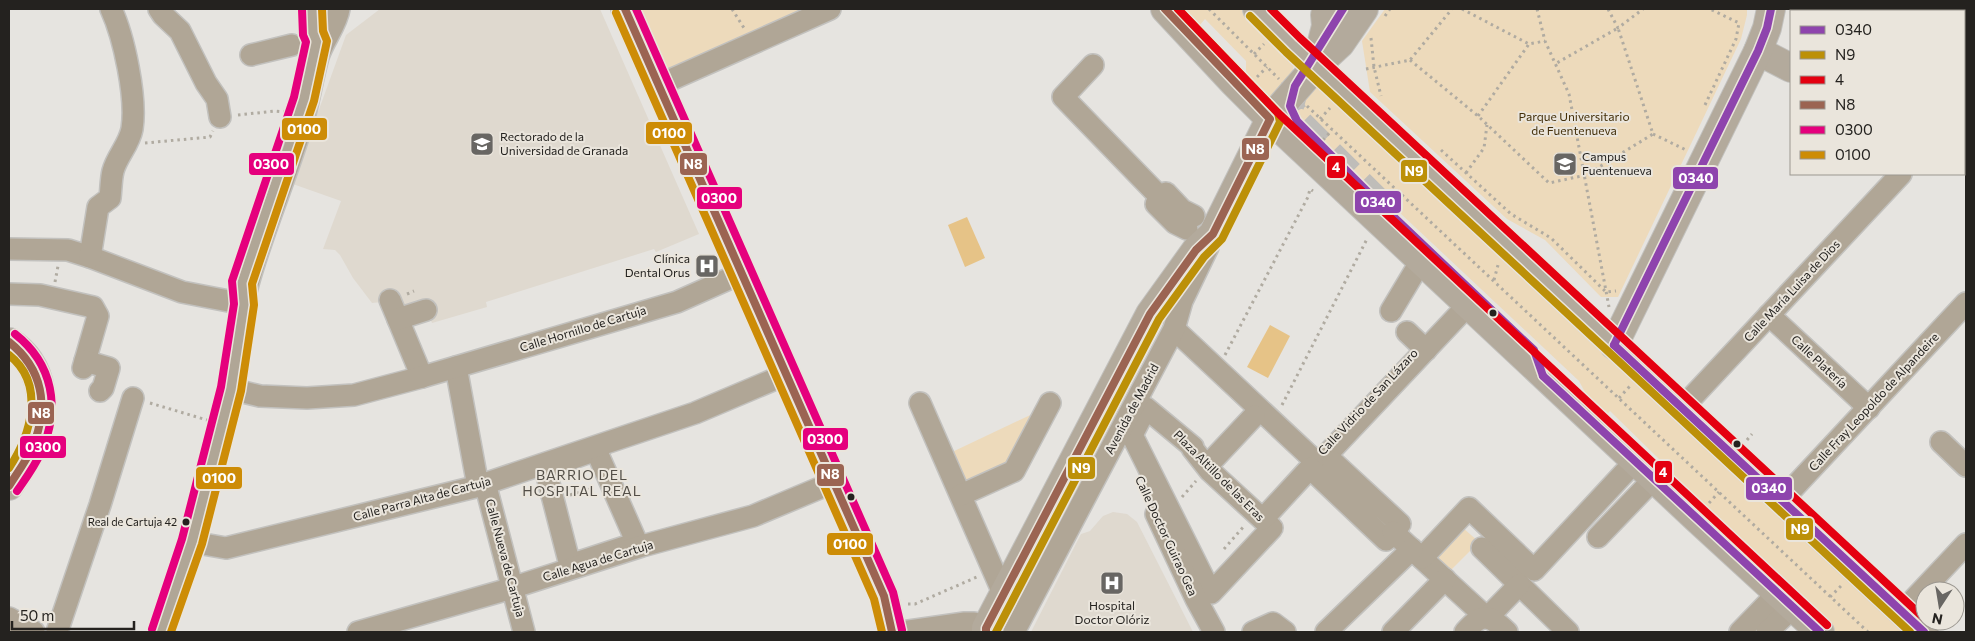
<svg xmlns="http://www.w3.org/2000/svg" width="1975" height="641" font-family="Commissioner,sans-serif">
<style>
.built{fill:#dfd9cf}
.green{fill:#eddabb}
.water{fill:#e6c387}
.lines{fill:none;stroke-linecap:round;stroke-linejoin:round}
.major-tunnel{stroke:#bfbdb9;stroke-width:28;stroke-dasharray:28 14;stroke-linecap:butt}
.minor-casing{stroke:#c2c1be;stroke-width:24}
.major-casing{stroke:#c2c1be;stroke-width:30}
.path{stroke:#b0aba1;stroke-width:3;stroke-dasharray:2.5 4;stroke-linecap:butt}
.minor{stroke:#b0a696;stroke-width:21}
.major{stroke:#b3aa9c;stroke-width:28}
.bus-1-casing{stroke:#eae5dc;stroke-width:11}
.bus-2-casing{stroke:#eae5dc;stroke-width:11}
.bus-3-casing{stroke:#eae5dc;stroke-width:11}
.bus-4-casing{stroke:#eae5dc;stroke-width:11}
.bus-5-casing{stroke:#eae5dc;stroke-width:11}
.bus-6-casing{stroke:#eae5dc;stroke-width:11}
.bus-1{stroke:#8e44ad;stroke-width:8}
.bus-2{stroke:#bc9008;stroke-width:8}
.bus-3{stroke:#e40010;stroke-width:8}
.bus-4{stroke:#9b6452;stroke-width:8}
.bus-5{stroke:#e5007d;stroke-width:8}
.bus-6{stroke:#cd8c06;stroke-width:8}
.bus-dot{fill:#24221f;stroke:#eae5dc;stroke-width:2}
.labels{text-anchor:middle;stroke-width:4;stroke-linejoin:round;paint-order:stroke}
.bus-label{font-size:11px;fill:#24221f;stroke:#eae5dc;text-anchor:end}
.park-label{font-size:12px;fill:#432f09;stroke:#eae5dc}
.poi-label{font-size:12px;fill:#24221f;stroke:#eae5dc;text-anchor:start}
.street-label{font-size:12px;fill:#24221f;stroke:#eae5dc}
.neighbourhood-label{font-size:14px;letter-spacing:1px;fill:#534e47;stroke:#eae5dc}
.line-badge{stroke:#eae5dc;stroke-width:2}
.badge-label{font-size:14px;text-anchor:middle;font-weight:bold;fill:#fff}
</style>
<rect width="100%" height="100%" fill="#e6e4e0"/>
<g class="built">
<path d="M380 9H600L699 234 656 252 654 249 486 302 487 307 432 323 428 314 388 315 382 302 372 303 353 278 340 255 335 250 323 249 341 201 290 183 321 104 346 35Z"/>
<path d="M1113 512 1127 514 1137 522 1193 632H1031L1081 534 1090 531 1103 516Z"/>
</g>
<g class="green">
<path d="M641 9H803L668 69Z"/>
<path d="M1181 9H1247L1295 55 1292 78 1272 99 1246 73V61L1205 19 1199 26Z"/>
<path d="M1385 9H1747V15L1741 39 1618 297H1601L1545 240 1507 219 1370 92 1362 41Z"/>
<path d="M1320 80 1910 632H1831L1664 476 1660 460 1610 411 1603 419 1595 411 1579 381 1383 197 1374 206 1296 131 1294 107Z"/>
<path d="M1041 410 1011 469 966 488 950 453Z"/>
<path d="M1463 528 1479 542 1450 571 1433 556Z"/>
</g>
<g class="water">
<path d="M967 217 985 258 965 267 948 225Z"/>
<path d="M1270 325 1290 336 1268 378 1247 367Z"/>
</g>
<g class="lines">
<g class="major-tunnel">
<path d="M1319 48 1343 9"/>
<path d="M1295 86 1290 106 1297 121 1378 202"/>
<path d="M1161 323 1183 284"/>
</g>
<g class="minor-casing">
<g id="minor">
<path d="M159 9 163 15 180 31 206 83 217 99 220 117"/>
<path d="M312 9 313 34 317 40"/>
<path d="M251 55 292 45"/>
<path d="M1093 65 1063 97 1161 198"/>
<path d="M659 85 830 9"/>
<path d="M1187 229 1175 223 1156 204 1166 193 1182 210 1194 216"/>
<path d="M9 249 68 250 90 257 182 292 244 304"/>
<path d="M90 257 98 207 110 198C111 189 111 179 113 171 117 156 129 145 132 129 137 98 124 37 111 9"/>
<path d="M9 294 40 295 93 307 98 316 83 368"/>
<path d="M390 300 422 377"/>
<path d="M1391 311 1421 261"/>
<path d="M1769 315 1869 408"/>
<path d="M398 319 426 310"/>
<path d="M1174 329 1329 474"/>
<path d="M1407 332 1426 350"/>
<path d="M85 361 109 368 103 388 100 391"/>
<path d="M456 367 478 486"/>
<path d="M231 389 260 396 307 398 354 395 422 377 677 302 742 273"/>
<path d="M920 403 1004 595"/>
<path d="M1146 408 1193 447 1192 448 1210 471 1272 528 1211 593 1132 435Z"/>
<path d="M1682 408 1901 174"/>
<path d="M1941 442 1966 466"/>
<path d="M596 450 637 543 570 565 545 468Z"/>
<path d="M1318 464 1468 305"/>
<path d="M1207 466 1254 416"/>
<path d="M485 483 524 632"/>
<path d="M961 495 1014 471 1050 403"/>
<path d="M1782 500 1966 303"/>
<path d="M1156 514 1196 599 1214 632"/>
<path d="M1263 519 1310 468 1386 540 1400 524 1333 462"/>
<path d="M1393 532 1487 618"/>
<path d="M1598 537 1646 487"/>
<path d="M192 542 226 548 475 487 695 413 787 374"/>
<path d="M1482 548 1568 632"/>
<path d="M1422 558 1469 508 1534 570 1627 470"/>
<path d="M1902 612 1966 544"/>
<path d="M9 618 34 632"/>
<path d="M1487 618 1519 585"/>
<path d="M57 632 100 505 133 398"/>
<path d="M161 632C190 553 214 472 231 389 238 354 239 318 248 284 262 233 283 185 299 134 308 109 311 82 318 57 323 41 337 24 339 9"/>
<path d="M358 632 502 591 642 546 753 516 834 482"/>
<path d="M902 632 965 623H974L986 628"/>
<path d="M1014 632 1174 329 1182 301 1208 247"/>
<path d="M1253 632 1273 623 1285 632"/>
<path d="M1326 632 1412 549"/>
<path d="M1393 632 1445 579"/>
<path d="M1465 632C1483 612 1488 614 1507 632"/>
<path d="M1740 632 1770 601"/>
<path d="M1767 632 1785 615"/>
</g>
</g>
<g class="major-casing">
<g id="major">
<path d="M625 9 884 596 892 632"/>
<path d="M1165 9 1234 83 1270 119 1696 518 1820 632"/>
<path d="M1257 9 1293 45 1924 632"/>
<path d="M1758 51 1791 68"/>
<path d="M1316 66 1326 26 1325 15"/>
<path d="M1964 153 1966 154"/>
<path d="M9 342C45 365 48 410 33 446 27 460 17 473 9 486"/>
<path d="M1614 345 1758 51 1767 28 1771 9"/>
<path d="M986 632V628L1150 314 1196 250 1213 234 1270 119 1316 66 1340 44 1364 9"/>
</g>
</g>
<g class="path">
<path d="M732 9 744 28"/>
<path d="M1209 9 1279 79"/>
<path d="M1462 9 1529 44 1545 41"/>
<path d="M1537 9 1545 41 1569 94 1609 307"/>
<path d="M1608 9 1618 28 1643 9"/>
<path d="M1385 16 1390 9"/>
<path d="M1371 38 1374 67 1381 96"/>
<path d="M1254 54 1264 44"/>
<path d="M1410 60 1478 116 1549 183 1586 175 1653 134 1618 28 1555 64"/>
<path d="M1366 69 1410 60 1452 9"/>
<path d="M1257 77 1267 67"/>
<path d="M1705 105 1736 39 1739 23 1710 9"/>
<path d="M1307 106 1868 632"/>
<path d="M238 115 275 111 286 112"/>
<path d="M1478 116 1529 44"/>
<path d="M1320 119 1330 108"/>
<path d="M1653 134 1686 150"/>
<path d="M1323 140 1332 130"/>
<path d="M145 143 210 137 213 131"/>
<path d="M1441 150 1511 214 1551 238 1606 292 1616 291"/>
<path d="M1466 173 1484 148 1487 125"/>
<path d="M1494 280 1498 265"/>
<path d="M55 282 58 266"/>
<path d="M407 294 414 291"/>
<path d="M1225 355 1308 197 1310 189 1313 191"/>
<path d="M1619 398 1630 386"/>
<path d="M150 403 207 420"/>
<path d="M1282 405 1367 239"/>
<path d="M1747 440 1752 434"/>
<path d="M570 495 593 488"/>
<path d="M1182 497 1196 481"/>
<path d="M1709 503 1719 492"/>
<path d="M1224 549 1245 525"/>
<path d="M1830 597 1842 585"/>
<path d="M908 604H915L977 577"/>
</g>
<use href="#minor" class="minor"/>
<use href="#major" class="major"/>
<g class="bus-1-casing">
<g id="bus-1">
<path d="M1343 9 1295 86 1290 106 1297 121 1378 202 1534 350 1543 376"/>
<path d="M1614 345 1924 632"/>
<path d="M1614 345 1758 51 1767 28 1771 9"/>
<path d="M1543 376 1820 632"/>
</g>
</g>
<g class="bus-2-casing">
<g id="bus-2">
<path d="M1250 16 1286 52 1910 632"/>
<path d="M9 355C46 384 31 435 9 468"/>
<path d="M996 632 1159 319 1204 257 1222 239 1280 122 1278 113 1178 9"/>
</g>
</g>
<g class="bus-3-casing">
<g id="bus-3">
<path d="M1178 9 1277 112 1827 625"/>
<path d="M1271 9 1300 38 1925 619"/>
</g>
</g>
<g class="bus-4-casing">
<g id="bus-4">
<path d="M625 9 884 596 892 632"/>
<path d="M9 342C43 369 49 406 33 446 27 460 17 473 9 486"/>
<path d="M986 632V628L1150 314 1196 250 1213 234 1270 119 1165 9"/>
</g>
</g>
<g class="bus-5-casing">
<g id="bus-5">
<path d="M636 9 893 592 902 630"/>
<path d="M15 334C53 364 61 408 41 452 35 466 26 478 17 491"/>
<path d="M152 629 182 539 221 387 234 304 232 281 294 97 306 42 303 35 302 9"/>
</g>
</g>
<g class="bus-6-casing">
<g id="bus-6">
<path d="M616 13 874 599 882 632"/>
<path d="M171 632 202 544 241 391 254 305 252 284 314 101 327 41 323 31 322 9"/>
</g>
</g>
<use href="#bus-1" class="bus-1"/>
<use href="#bus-2" class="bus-2"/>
<use href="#bus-3" class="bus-3"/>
<use href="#bus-4" class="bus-4"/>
<use href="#bus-5" class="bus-5"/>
<use href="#bus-6" class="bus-6"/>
</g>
<defs>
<g id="university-square" transform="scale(1.25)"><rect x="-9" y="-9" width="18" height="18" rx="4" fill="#686663" stroke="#eae5dc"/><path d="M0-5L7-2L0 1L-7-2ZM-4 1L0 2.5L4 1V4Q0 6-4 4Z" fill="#fff"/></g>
<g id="hospital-square" transform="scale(1.25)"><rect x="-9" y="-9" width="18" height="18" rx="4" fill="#686663" stroke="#eae5dc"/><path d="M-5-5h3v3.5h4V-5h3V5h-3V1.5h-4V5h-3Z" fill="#fff"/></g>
</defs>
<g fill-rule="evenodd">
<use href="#university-square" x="482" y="144"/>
<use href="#university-square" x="1565" y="164"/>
<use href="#hospital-square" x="707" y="266"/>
<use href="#hospital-square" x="1112" y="583"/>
</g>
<g class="bus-dot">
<circle cx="1493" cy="313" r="4.5"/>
<circle cx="1737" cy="444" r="4.5"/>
<circle cx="851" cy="497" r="4.5"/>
<circle cx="186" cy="522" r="4.5"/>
</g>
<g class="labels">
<g class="bus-label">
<text x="177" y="526">Real de Cartuja 42</text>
</g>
<g class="park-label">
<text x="1574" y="121">Parque Universitario<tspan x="1574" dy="14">de Fuentenueva</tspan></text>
</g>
<g class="poi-label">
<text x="500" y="141">Rectorado de la<tspan x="500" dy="14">Universidad de Granada</tspan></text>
<text x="1582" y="161">Campus<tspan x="1582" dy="14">Fuentenueva</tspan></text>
<text x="690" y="263" text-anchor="end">Clínica<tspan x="690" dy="14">Dental Orus</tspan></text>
<text x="1112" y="610" text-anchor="middle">Hospital<tspan x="1112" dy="14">Doctor Olóriz</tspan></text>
</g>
<g class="street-label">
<text transform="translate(1792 291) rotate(-47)" y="4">Calle María Luisa de Dios</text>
<text transform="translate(583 329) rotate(-17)" y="4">Calle Hornillo de Cartuja</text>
<text transform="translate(1819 362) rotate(43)" y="4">Calle Platería</text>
<text transform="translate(1368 402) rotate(-47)" y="4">Calle Vidrio de San Lázaro</text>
<text transform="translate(1874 402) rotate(-47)" y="4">Calle Fray Leopoldo de Alpandeire</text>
<text transform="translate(1132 409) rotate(-62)" y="4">Avenida de Madrid</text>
<text transform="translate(1219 476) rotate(45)" y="4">Plaza Altillo de las Eras</text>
<text transform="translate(422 499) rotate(-15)" y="4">Calle Parra Alta de Cartuja</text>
<text transform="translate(1166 536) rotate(65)" y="4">Calle Doctor Guirao Gea</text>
<text transform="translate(505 558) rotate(75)" y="4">Calle Nueva de Cartuja</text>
<text transform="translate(598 561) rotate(-17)" y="4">Calle Agua de Cartuja</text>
</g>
<g class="neighbourhood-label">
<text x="582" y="480">BARRIO DEL<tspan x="582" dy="16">HOSPITAL REAL</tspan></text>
</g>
</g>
<g class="line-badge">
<rect x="281" y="117" width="47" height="24" rx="5" fill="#cd8c06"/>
<rect x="645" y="121" width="48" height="24" rx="5" fill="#cd8c06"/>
<rect x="1241" y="137" width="29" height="24" rx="5" fill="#9b6452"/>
<rect x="248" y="152" width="47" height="24" rx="5" fill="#e5007d"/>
<rect x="679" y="152" width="29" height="24" rx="5" fill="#9b6452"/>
<rect x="1326" y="155" width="20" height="24" rx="5" fill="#e40010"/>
<rect x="1400" y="159" width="28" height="24" rx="5" fill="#bc9008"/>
<rect x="1672" y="166" width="47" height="24" rx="5" fill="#8e44ad"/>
<rect x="696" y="186" width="47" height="24" rx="5" fill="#e5007d"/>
<rect x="1354" y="190" width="48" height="24" rx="5" fill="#8e44ad"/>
<rect x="27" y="401" width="28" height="24" rx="5" fill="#9b6452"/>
<rect x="802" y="427" width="47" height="24" rx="5" fill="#e5007d"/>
<rect x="19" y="435" width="48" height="24" rx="5" fill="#e5007d"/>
<rect x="1067" y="456" width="29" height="24" rx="5" fill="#bc9008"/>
<rect x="1654" y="460" width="19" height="24" rx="5" fill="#e40010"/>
<rect x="816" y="463" width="29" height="24" rx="5" fill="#9b6452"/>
<rect x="195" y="466" width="48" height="24" rx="5" fill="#cd8c06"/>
<rect x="1745" y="476" width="48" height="25" rx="5" fill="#8e44ad"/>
<rect x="1785" y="517" width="29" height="24" rx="5" fill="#bc9008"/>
<rect x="826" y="532" width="48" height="24" rx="5" fill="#cd8c06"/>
</g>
<g class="badge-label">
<text x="304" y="134">0100</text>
<text x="669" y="138">0100</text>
<text x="1255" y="154">N8</text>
<text x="271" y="169">0300</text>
<text x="693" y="169">N8</text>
<text x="1336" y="172">4</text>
<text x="1414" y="176">N9</text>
<text x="1696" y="183">0340</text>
<text x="719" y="203">0300</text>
<text x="1378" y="207">0340</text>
<text x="41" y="418">N8</text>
<text x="825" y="444">0300</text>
<text x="43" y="452">0300</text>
<text x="1081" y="473">N9</text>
<text x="1663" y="477">4</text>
<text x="830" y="479">N8</text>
<text x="219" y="483">0100</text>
<text x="1769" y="493">0340</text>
<text x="1800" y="534">N9</text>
<text x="850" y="549">0100</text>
</g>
<rect width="1975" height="641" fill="none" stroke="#24221f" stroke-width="20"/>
<rect x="1790" y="10" width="175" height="165" fill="#eae5dc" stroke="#9b9790"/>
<rect x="1800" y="26" width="25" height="8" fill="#8e44ad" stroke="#9b9790"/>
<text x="1835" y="35" font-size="15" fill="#24221f">0340</text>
<rect x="1800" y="51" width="25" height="8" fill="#bc9008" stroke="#9b9790"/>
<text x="1835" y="60" font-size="15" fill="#24221f">N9</text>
<rect x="1800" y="76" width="25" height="8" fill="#e40010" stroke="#9b9790"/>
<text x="1835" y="85" font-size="15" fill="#24221f">4</text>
<rect x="1800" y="101" width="25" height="8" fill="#9b6452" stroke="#9b9790"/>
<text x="1835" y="110" font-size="15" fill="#24221f">N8</text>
<rect x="1800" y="126" width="25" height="8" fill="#e5007d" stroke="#9b9790"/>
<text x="1835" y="135" font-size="15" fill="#24221f">0300</text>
<rect x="1800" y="151" width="25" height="8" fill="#cd8c06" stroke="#9b9790"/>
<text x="1835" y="160" font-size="15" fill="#24221f">0100</text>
<g transform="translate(1940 606) rotate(192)"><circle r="24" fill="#eae5dc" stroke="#9b9790"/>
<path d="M0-4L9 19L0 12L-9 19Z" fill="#686663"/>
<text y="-8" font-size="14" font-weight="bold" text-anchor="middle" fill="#24221f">N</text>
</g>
<path d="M12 621v8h122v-8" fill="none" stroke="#24221f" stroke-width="2.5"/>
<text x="20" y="621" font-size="15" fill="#24221f" stroke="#eae5dc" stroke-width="4" paint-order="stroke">50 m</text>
</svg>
